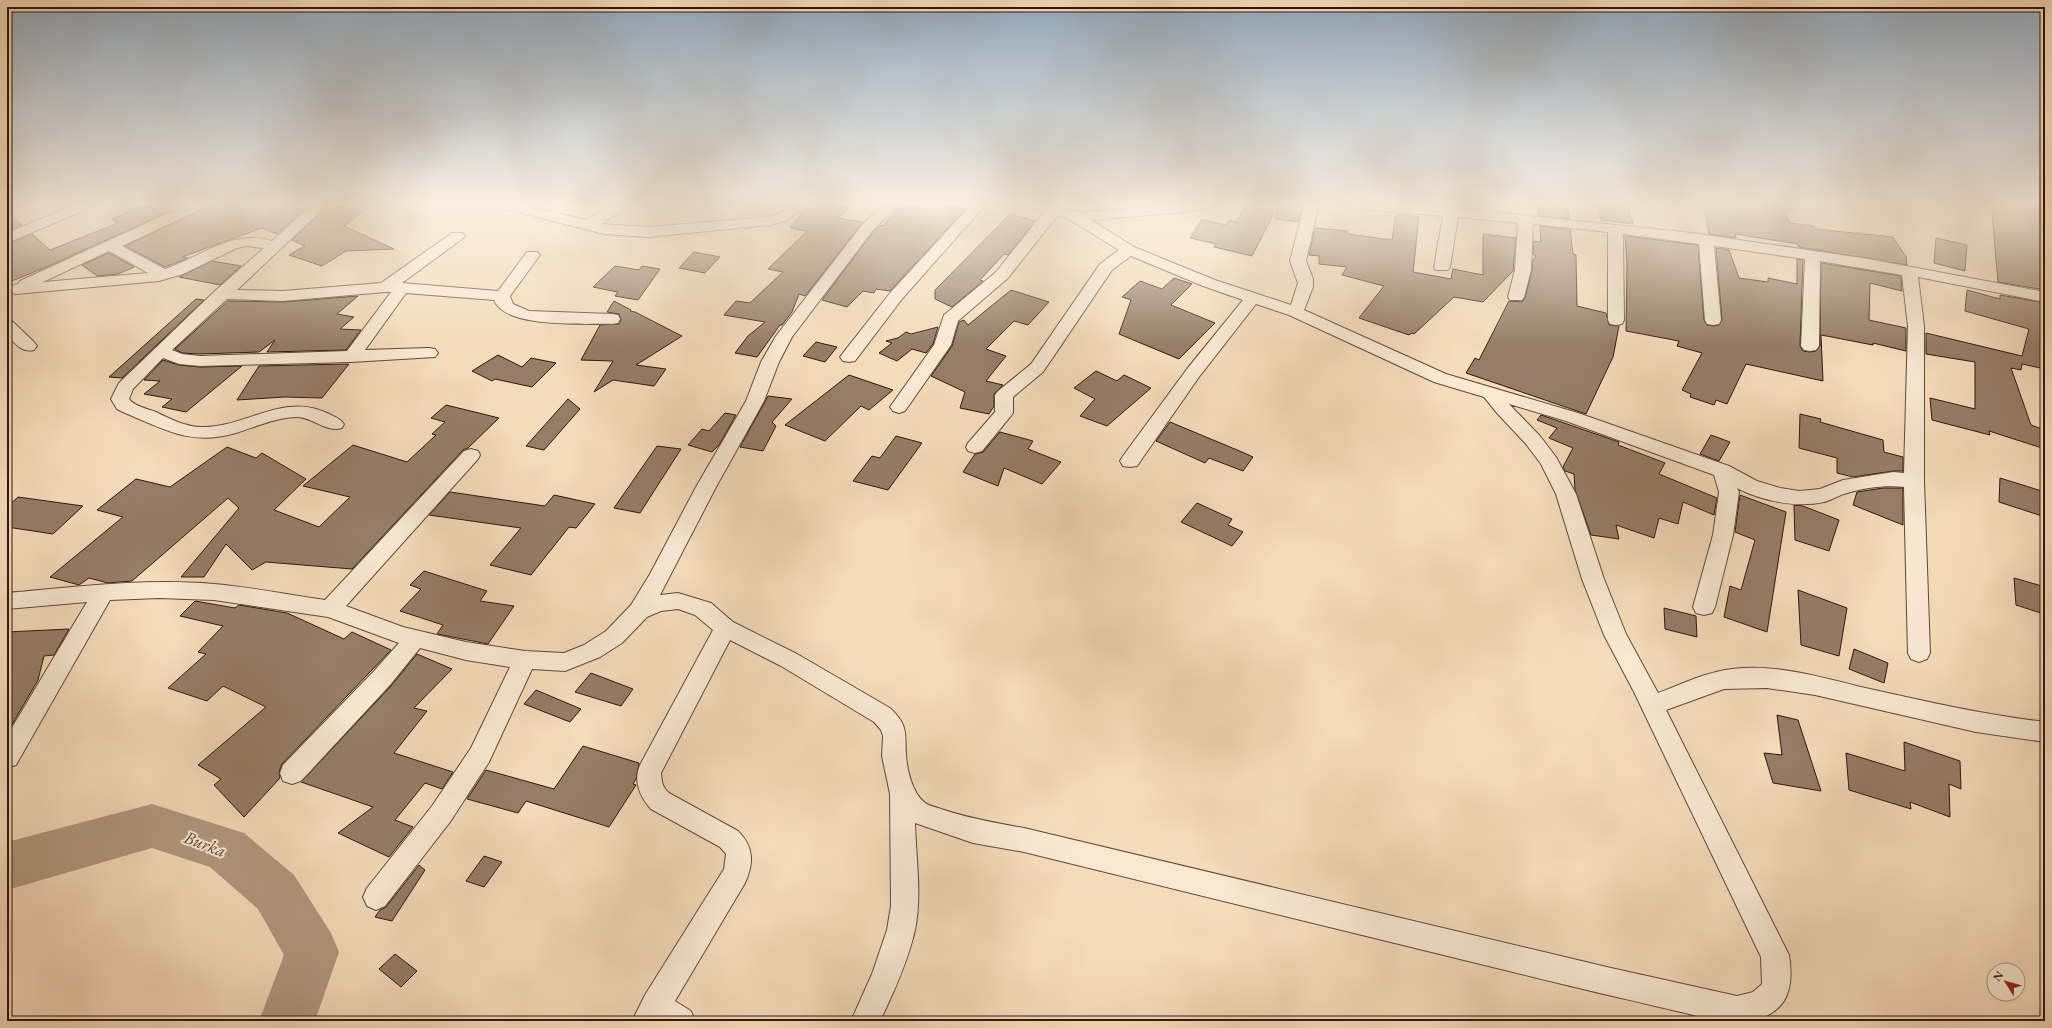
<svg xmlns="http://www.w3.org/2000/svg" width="2052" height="1028" font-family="'EB Garamond',serif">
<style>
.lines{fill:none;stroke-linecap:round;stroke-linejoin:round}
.river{fill:#b1987f;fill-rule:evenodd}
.building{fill:#957d67;stroke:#2e170f}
.minor-casing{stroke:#60483a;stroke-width:2}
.minor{fill:#f8e8d2;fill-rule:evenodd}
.labels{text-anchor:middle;stroke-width:4;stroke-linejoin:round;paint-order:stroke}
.near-water-label{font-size:18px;font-style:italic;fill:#624b3c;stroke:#f8e8d2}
</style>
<rect width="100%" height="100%" fill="#f4dbb9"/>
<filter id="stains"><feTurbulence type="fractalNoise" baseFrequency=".005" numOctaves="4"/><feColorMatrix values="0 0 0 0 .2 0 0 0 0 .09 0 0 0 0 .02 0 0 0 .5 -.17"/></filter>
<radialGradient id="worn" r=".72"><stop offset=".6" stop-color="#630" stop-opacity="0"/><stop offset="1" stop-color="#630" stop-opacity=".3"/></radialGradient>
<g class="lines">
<path class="river" d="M152 804 244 833 294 875 331 933 339 952 315 1021H259L284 955 258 909 210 867 152 848 7 890V842Z"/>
</g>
<g class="building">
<path d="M210 203H245L263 213 287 203 303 211 277 234 262 228 182 257 188 258 165 267 125 246 208 207Z"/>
<path d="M813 203H855L837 218 863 222 805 296 799 294 792 312 782 325H780L757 357 735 353 748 336 765 322 724 315 736 301 750 303 783 272 768 269 807 231 790 228 805 210Z"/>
<path d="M902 203H971L890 291 876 289 874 293 863 291 847 307 822 300 874 231 880 225 883 226Z"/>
<path d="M1279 203 1303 205 1298 222 1275 219Z"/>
<path d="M1537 203H1567L1569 219 1539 216Z"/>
<path d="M1597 203H1627L1633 224 1601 220Z"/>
<path d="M1703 203H1739L1781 206 1790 223 1814 226 1815 229 1893 237 1906 257 1907 265 1798 247V244L1735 234 1736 238 1709 234Z"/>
<path d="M1993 203 2045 204V290L1998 282 1992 214Z"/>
<path d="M145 205 163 214 49 266 7 283V244L32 234 50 250 118 223 112 219Z"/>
<path d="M329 205 364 210 344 226 394 249 346 251 322 266 289 255 305 246 292 240Z"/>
<path d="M1245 205 1275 211 1252 256 1214 247 1216 244 1190 238 1202 219 1226 225 1229 220 1237 222Z"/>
<path d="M7 211 22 225 7 231Z"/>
<path d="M1010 214 1035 221 1008 255 1004 254 980 280 983 281 952 307 935 299V290Z"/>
<path d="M1396 214 1419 217 1413 272 1451 279 1453 269 1483 275V234L1516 238 1513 271 1483 302 1454 297 1414 334 1412 333 1409 335 1359 318 1384 286 1342 275 1347 267 1319 264V256L1309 255 1315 228 1348 231V234L1392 240Z"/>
<path d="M1540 226 1570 229 1573 254 1576 255 1577 306 1606 313 1609 325 1619 326 1613 357 1586 414 1466 373 1475 358 1479 360 1509 301 1522 302 1525 298 1532 270 1533 260 1536 256 1533 254 1534 241 1541 242Z"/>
<path d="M1625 236 1698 245 1704 320 1707 325 1713 326 1719 325 1722 320 1716 248 1729 250 1739 278 1768 282V278L1797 284V259L1803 260 1800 346 1803 351 1810 352 1816 351 1820 346 1821 263 1901 276 1902 291 1870 283 1869 320 1906 328V351L1873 343V345L1821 335 1823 381 1746 364 1727 404 1716 400 1714 405 1690 397 1691 394 1682 390 1702 353 1677 346 1679 341 1626 331 1627 263Z"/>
<path d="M1936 238 1967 245 1965 271 1934 263Z"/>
<path d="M694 252 720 257 705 273 679 268Z"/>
<path d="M109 253 134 267 118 274 97 276 82 265Z"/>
<path d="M212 261 241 266 220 285 179 277Z"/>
<path d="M615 266 639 270 642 266 660 269 638 300 615 296 618 292 593 287Z"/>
<path d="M1174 278 1192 284 1171 305 1215 323 1179 359 1119 334 1131 300 1122 297 1140 281 1162 289Z"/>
<path d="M1011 290 1049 302 1028 325 1014 321 986 349 1006 356 986 381 1003 385 994 394V406L989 414 960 408 965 392 931 376 952 346 959 322 964 320 968 325Z"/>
<path d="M1967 290 2000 299V295L2045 303V369L2022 364 2021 370 2011 368 2031 425 2045 430V449L1989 431 1990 435 1932 420 1930 398 1975 409V362L1926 354V333L2022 356 2029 329 1965 311Z"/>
<path d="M358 296 337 314 354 317 340 329 361 330 346 350 267 352 275 340 259 352 200 354 182 353 175 349 228 301 283 302Z"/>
<path d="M196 299 204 300 122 378 109 377Z"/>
<path d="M614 301 631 310 630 311 635 312 682 336 636 365 666 369 654 386 613 380 594 392 613 361 581 360 600 325 619 324 621 320 619 314 607 312Z"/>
<path d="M938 327 933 344 926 353 912 349 897 361 879 353 892 343 886 341 898 338 906 332 911 334Z"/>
<path d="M816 342 837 347 825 362 803 356Z"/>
<path d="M498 355 522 367 531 358 556 363 532 387 495 379 492 381 472 371Z"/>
<path d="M163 360 179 365 200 367 242 366 186 412 162 407 172 399 144 394 160 381 144 380Z"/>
<path d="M349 364 322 398 285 397 237 400 259 366Z"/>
<path d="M1096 371 1117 381 1124 375 1151 388 1107 426 1080 416 1095 399 1074 388Z"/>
<path d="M849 375 893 390 869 410 861 406 825 441 785 425Z"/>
<path d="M768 396 792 399 772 422 776 426 763 451 740 447Z"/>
<path d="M568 399 580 409 544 450 526 446Z"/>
<path d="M446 405 499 418 468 448 463 450 352 569 266 562 252 570 226 544 204 577H181L239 508 228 498 132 581 108 583 89 578 79 585 50 577 123 517 97 510 136 479 170 487 227 447 256 458 262 453 306 479 274 510 319 527 350 497 303 486 353 445 407 462 436 435 432 434 445 422 431 418Z"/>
<path d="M725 413 736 415 719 445 712 452 688 445 702 429 709 431Z"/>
<path d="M1800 414 1821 419 1820 422 1883 440 1884 452 1903 457V471H1893L1853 477 1837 473V458L1799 448Z"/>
<path d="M1541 415 1619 442 1618 445 1665 463 1659 474 1717 498 1714 515 1683 502 1678 524 1659 518 1654 538 1616 525 1619 539 1591 535 1575 490 1574 474 1565 471 1563 467 1573 448 1549 438 1557 428 1537 420Z"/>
<path d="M1170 422 1242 452 1253 457 1243 471 1209 458 1205 463 1156 441Z"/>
<path d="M1000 432 1033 441 1028 449 1061 462 1042 484 1004 468 998 486 963 472 975 454 983 452Z"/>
<path d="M1711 435 1730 442 1719 461 1700 454Z"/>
<path d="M896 436 922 443 888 490 853 481 872 456 880 458Z"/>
<path d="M657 446 681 449 640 513 614 508Z"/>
<path d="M2000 478 2045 492V517L1999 502Z"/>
<path d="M1883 488H1903V525L1853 505 1857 492Z"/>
<path d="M450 492 545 506 554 495 595 504 576 528 569 527 531 575 490 565 521 528 429 515Z"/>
<path d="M1740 495 1786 512 1767 632 1724 617 1730 586 1741 590 1755 540 1735 532Z"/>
<path d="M18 497 83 506 53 534 7 527V507Z"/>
<path d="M1197 503 1232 519 1228 525 1243 532 1232 546 1181 522Z"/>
<path d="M1794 505 1803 506 1839 520 1829 551 1795 540Z"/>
<path d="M424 571 487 591 480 601 514 606 488 644 437 634 443 625 400 611 421 589 410 585Z"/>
<path d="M2014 578 2042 586 2044 614 2016 605Z"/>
<path d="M1798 590 1847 608 1839 656 1801 645Z"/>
<path d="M195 601 235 608 239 605 287 613 344 639 352 632 391 650 282 764 279 772 280 778 244 817 214 785 221 779 198 765 266 707 223 686 207 701 168 688 206 654 198 652 223 626 180 616Z"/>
<path d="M1664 608 1696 616 1697 637 1665 629Z"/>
<path d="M69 629 54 655 44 656 38 680 7 733V632Z"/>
<path d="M1854 649 1888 663 1884 683 1849 669Z"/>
<path d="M417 654 452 669 414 708 427 711 394 753 453 772 442 789 425 783 395 820 413 827 389 857 338 833 373 807 301 782 391 686Z"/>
<path d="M591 673 633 689 621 706 575 692Z"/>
<path d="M536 690 581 709 570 722 524 704Z"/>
<path d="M1777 715 1798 720 1821 791 1773 783 1764 753 1782 755Z"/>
<path d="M1904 742 1960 761 1961 789 1949 784 1950 817 1910 802 1911 809 1849 790 1846 753 1905 771Z"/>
<path d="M583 746 639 763 636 779 633 784 636 785 609 827 526 801 518 813 467 799 486 770 554 789Z"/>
<path d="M484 856 502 862 484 887 466 881Z"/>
<path d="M419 865 425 870 392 921 375 917 380 910 386 907Z"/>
<path d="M395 954 417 971 401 987 379 969Z"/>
</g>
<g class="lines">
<g class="minor-casing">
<g id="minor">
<path d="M79 203H97L95 206 7 243V233Z"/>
<path d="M191 203H209L207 206 122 246 165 269C201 257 232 229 272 241L314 203H329L237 290 283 291 381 283 452 233H462L465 236 462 239 402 283 498 291 527 252H537L540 255 510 296 513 304 529 311 612 314 618 315 620 319 618 323 612 324C585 323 505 329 494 300L406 293 365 350 429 348 435 349 438 353 435 357 351 362 200 366 179 364 163 358 133 389 129 399C134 406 148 409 156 412 170 419 186 427 202 427 245 428 283 392 327 413 333 416 340 418 344 424L342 428C325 433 312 416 295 417 275 418 255 427 236 433 191 446 166 430 125 413L117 409 111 399 119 383 215 291 264 248 246 246 237 248 183 274 159 281 16 294 10 292 8 289 10 286 18 284 20 281ZM109 251 148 273 43 282ZM385 292H391L347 351 200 356 182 354 172 350 227 299 283 301Z"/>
<path d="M491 203H514L586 220 615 203H631L629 206 601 224 648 227 769 217C788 212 791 200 812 203L786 221 770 225 648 237 604 234 493 206Z"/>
<path d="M885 203H900L873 230 792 337 779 362 764 401 716 487 660 595 678 593 711 603 733 622 797 654 890 708C908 725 905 732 906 755 907 770 912 792 924 802 928 806 936 807 941 809 968 818 995 823 1024 828L1611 968 1737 996 1753 992 1762 984 1761 957 1634 692 1604 635 1582 579 1556 494 1541 464 1526 444 1497 413 1484 397 1434 382 1289 315 1256 304 1199 377 1137 466 1130 467 1123 466 1120 461 1123 456 1187 369 1243 300 1203 286 1131 256 1112 270 1043 372 1013 397V413L1010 417 982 451 975 453 968 451 966 447 968 443 995 412V395L998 391 1031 364 1100 264 1119 250 1067 218 1057 216 1008 278 958 321 951 345 905 411 899 413 893 411 890 407 934 345 944 315 996 272 1044 212 1021 206 1019 203H1041L1072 211 1092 212 1189 203H1220L1218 206 1182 212 1091 220 1134 247 1215 280 1291 305 1298 283 1290 261 1305 203H1319L1306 261 1313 279V287L1304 310 1446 374 1578 413 1729 466 1757 481 1780 488 1799 491 1820 489 1843 480 1893 472 1904 473 1908 326 1902 275 1820 261 1819 346 1816 350 1810 351 1804 350 1801 346 1805 259 1714 246 1721 320 1719 324 1713 325 1707 324 1705 320 1699 244 1623 234 1624 320 1622 324 1616 325 1610 324 1608 320V232L1533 224 1531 270 1524 297 1522 300H1510L1508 297 1515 270 1518 223 1458 217 1450 267 1448 270H1436L1434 267 1443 216 1335 207 1330 206 1328 203H1385L1451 208 1692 233 1869 259 2045 292V302L1918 277 1924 326V481L1930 653 1927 659 1919 662 1911 659 1908 653 1904 487C1886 485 1864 488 1847 493 1839 495 1832 500 1824 502 1796 508 1762 501 1737 488L1739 492 1733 535 1715 607 1712 613 1704 615 1696 613 1693 607 1713 535 1719 492 1714 475 1566 421 1509 404 1540 436 1556 457 1576 494 1604 579 1626 634 1658 693C1682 684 1706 672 1732 669 1778 663 1826 679 1870 689 1928 702 1986 715 2045 722V742L1976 732 1815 695 1767 688 1724 689 1666 710 1789 955C1794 986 1789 1011 1755 1020 1729 1027 1697 1015 1672 1010 1635 1001 1598 993 1562 984 1382 940 1203 896 1024 852L973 843 915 823C916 858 922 896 915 930 908 961 894 992 880 1021H851L872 974 887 930 891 906 890 794 882 756 883 736 881 730 874 722 781 666 730 640 661 773C662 782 662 787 669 793L738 831C754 847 754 863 745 883L675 1001 691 1011 695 1021H632L645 995 724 869 726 854 720 847 651 809C640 797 633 781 640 765L713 630 695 615 678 609 661 611 647 617 622 643 600 657 565 671 532 669 489 762 450 822 385 906 376 910 367 906 363 897 367 888 432 806 471 748 510 667 466 660 420 648 390 685 301 781 292 784 283 781 280 773 283 765 374 671 399 643 328 617 214 600 159 598 110 600 16 765 7 768V736L87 602 7 609V593C76 587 145 578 214 584 251 587 288 595 325 600L464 451 471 449 478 451 480 455 478 459 346 606 403 627 466 642 525 651 564 653 584 645 606 631 631 605 650 574 696 487 746 401 761 362 776 336 863 224Z"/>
<path d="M973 203H987L902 299 855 361 849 362 843 361 840 357 843 353 890 293Z"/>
<path d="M7 321 13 322 34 342 37 346 34 350C21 353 15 343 7 335Z"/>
</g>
</g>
<use href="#minor" class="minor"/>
</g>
<linearGradient id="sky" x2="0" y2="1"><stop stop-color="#92a9be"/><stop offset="0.59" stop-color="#faefe0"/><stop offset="1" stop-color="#faefe0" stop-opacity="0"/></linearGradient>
<rect width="2052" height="346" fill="url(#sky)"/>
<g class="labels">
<g class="near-water-label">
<text transform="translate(205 844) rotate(21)" y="6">Burka</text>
</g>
</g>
<rect width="2052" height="1028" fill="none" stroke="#f4dbb9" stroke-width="24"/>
<rect x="8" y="8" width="2036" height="1012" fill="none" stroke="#2e170f" stroke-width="2"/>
<rect x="12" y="12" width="2028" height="1004" fill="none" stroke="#2e170f"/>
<g transform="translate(2006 982) rotate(307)"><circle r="19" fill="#f8e8d2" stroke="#a79484"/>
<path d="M0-3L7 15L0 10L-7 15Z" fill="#8f2418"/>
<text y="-6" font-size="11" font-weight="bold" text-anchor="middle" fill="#2e170f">N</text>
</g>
<rect width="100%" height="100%" filter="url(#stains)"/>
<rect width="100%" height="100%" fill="url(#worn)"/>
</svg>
